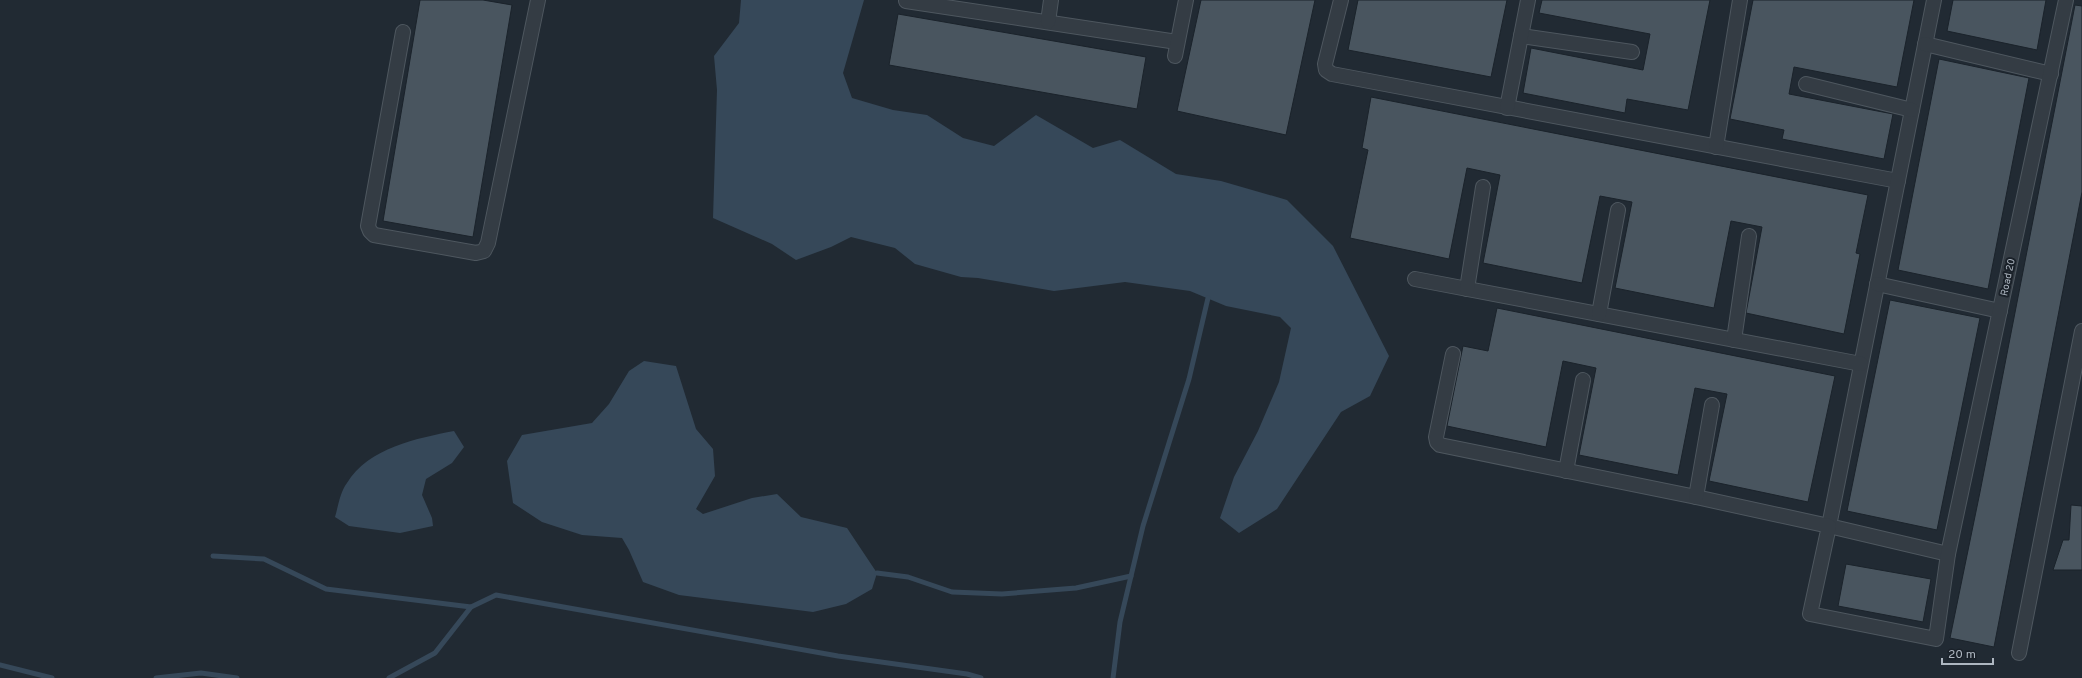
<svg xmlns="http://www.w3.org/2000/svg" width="2082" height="678" font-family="Overpass,sans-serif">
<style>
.water{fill:#364859}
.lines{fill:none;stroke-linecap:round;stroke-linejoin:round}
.stream{stroke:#364859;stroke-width:5}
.building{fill:#49555f;stroke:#1b232b}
.street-casing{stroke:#4e575f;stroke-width:16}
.street{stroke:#343c44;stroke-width:14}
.labels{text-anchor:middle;stroke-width:4;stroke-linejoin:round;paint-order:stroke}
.street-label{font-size:10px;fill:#aeb7c1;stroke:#1a2129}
</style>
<rect width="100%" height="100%" fill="#212a33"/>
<g class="water">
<path d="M741 0H864L843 73 852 98 893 110 927 115 963 138 994 146 1036 115 1093 148 1120 140 1176 174 1221 181 1287 200 1333 246 1389 356 1370 396 1341 412 1277 509 1239 533 1220 518 1234 477 1258 431 1279 382 1291 328 1280 317 1226 306 1190 291 1125 282 1054 291 978 278 961 277 915 264 895 248 851 237 831 247 796 260 772 244 713 218 717 90 714 56 739 23Z"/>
<path d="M644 361 676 366 696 429 713 449 715 476 696 509 703 514 752 498 777 494 801 517 847 528 877 573 872 589 846 604 813 612 679 595 643 582 629 550 622 538 582 535 542 522 513 503 507 461 522 435 592 423 609 404 629 371Z"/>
<path d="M454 431 464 447 452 463 426 479 422 495 432 518 433 526 400 533 349 526 335 517C338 507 340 492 347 483 368 448 418 438 454 431Z"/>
</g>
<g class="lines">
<g class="stream">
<path d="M213 556 264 559 326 589 471 607"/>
<path d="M877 573 908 577 952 592 1002 594 1076 588 1131 576"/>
<path d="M0 665 52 678"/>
<path d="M156 678 201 673 237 678"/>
<path d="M389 678 435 653 471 607 496 595 838 656 967 674 981 678"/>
<path d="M1113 678 1120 622 1143 526 1189 379 1208 298"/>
</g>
</g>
<g class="building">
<path d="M420 0H483L512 5 473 237 383 221Z"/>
<path d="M1201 0H1315L1286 135 1177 111Z"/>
<path d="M1358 0H1507L1491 77 1348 50Z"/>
<path d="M1542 0H1710L1688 110 1627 99 1625 113 1523 93 1531 48 1643 70 1650 34 1539 13Z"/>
<path d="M1753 0H1914L1897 87 1794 67 1789 94 1893 114 1884 159 1782 139 1784 130 1730 119Z"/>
<path d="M1953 0H2046L2037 50 1947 31Z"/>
<path d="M2075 5 2082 6V192L1994 647 1950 638 1980 492Z"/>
<path d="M898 14 1146 57 1137 109 889 65Z"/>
<path d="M1939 59 2029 78 1988 289 1898 270Z"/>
<path d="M1371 97 1868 195 1856 253 1860 254 1844 334 1746 313 1762 227 1731 221 1714 308 1615 288 1632 202 1600 196 1582 283 1483 263 1500 175 1467 168 1449 259 1350 238 1368 150 1362 148Z"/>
<path d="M1890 300 1980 318 1937 530 1847 511Z"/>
<path d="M1497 308 1835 376 1808 502 1709 481 1727 394 1695 388 1678 475 1579 455 1596 368 1563 361 1546 447 1447 426 1463 346 1488 351Z"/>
<path d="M2071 505 2082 506V570H2053L2063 540H2069Z"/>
<path d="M1846 564 1931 579 1923 622 1838 606Z"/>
</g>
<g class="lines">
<g class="street-casing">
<g id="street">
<path d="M1341 0 1325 64 1326 70 1332 74 1898 181"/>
<path d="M1934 0 1829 526 1948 554"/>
<path d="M906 1 1177 42"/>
<path d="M1048 22 1051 0"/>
<path d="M403 32 368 226 370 231 374 235 476 253 484 251 488 243 538 0"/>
<path d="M1521 36 1632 52"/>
<path d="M1925 44 2051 74"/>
<path d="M1175 56 1186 0"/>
<path d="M1806 84 1912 110"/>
<path d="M1507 108 1528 0"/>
<path d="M1716 147 1740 0"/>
<path d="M1415 279 1861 364"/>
<path d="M1877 284 2000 311"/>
<path d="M1467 289 1483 187"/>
<path d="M1599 314 1618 210"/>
<path d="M1734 340 1749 236"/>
<path d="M1453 354 1436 437 1437 442 1440 445 1696 497 1829 526 1810 614 1936 639 1948 554 2066 0"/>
<path d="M1566 471 1583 380"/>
<path d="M1696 497 1712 405"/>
<path d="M2019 653 2082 331"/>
</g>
</g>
<use href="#street" class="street"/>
</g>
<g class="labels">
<g class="street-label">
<text transform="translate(2007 277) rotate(-78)" y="4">Road 20</text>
</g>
</g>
<path d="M1942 658v6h51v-6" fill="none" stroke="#aeb7c1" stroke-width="2"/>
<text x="1948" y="658" font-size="12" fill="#aeb7c1" stroke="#1a2129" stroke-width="3" paint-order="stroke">20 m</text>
</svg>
